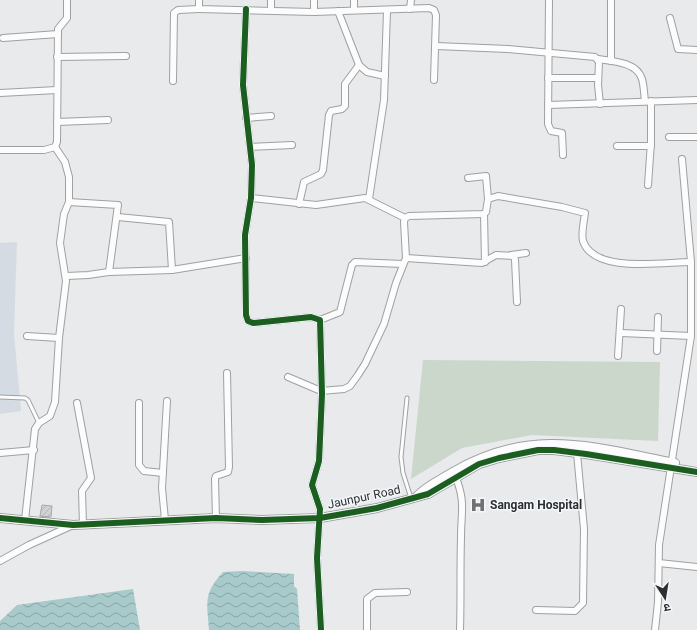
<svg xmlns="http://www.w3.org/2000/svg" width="697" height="630" font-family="Roboto,'Noto Sans Devanagari',sans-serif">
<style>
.built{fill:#d5dbe2}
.green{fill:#cbd7ca}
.water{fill:url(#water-waves)}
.shadow{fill:#0003}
.building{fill:url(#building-hatch);stroke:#a9a9a9}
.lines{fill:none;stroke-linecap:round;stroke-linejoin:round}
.service-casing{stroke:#9ea0a2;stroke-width:5}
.minor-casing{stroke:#9ea0a2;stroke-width:8}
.tertiary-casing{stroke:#9ea0a2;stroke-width:10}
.service{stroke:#fcfcfc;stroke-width:3}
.minor{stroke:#fcfcfc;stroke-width:6}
.tertiary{stroke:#fcfcfc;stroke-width:8}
.cycleway-casing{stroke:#f3f7fb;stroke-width:8}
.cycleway{stroke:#1b5e20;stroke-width:6}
.labels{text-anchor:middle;stroke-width:3;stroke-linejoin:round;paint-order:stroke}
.street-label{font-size:12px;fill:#2c2e2f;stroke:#f3f7fb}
.poi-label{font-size:12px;font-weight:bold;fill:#2c2e2f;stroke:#f3f7fb;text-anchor:start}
</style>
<defs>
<pattern id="water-waves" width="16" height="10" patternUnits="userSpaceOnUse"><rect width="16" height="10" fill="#a8caca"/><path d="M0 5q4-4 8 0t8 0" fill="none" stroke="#89a4a4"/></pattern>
<pattern id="building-hatch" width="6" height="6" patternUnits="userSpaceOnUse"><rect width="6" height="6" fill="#d3d2d3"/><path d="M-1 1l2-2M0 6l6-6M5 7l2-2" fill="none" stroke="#b5b5b5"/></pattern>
</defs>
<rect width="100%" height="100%" fill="#e8eaec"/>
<path class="built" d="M17 242 14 333 21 411 0 414V243Z"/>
<path class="green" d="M423 360 660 362 658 441 532 435 462 448 411 479Z"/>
<g class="water">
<path d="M241 571 294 574V586L297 589 300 630H209C207 602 203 594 223 572Z"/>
<path d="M133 589 140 630H0V621L17 605Z"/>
</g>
<path class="shadow" d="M42 506 50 517 48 519 39 518Z"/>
<path class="building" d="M42 505 52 506 51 517 40 516Z"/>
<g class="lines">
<g class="service-casing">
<g id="service">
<path d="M0 397 25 398 28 400 39 423"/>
<path d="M407 398 401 457 403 473 411 498"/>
</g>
</g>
<g class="minor-casing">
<g id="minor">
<path d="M199 0V9L314 12 429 8 434 10 436 15 434 80"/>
<path d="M549 0 548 124 551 131 562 133 563 155"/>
<path d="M611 0V61"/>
<path d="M246 9 243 85 252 165 251 198 245 235 246 315 248 321 253 323 311 317 320 320 322 394 319 461 312 485 320 509 317 558 321 630"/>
<path d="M410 9 411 0"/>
<path d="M271 10V0"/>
<path d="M354 10V0"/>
<path d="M338 11 359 65 367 72 385 76"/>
<path d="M314 12V0"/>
<path d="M670 18 678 49 697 50"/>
<path d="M3 38 58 34"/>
<path d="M436 46 508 49 595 57 599 62 598 85 600 104"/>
<path d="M57 57 126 56"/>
<path d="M598 59C612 61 637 62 642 79 644 86 644 94 645 101"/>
<path d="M548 78H598"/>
<path d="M173 81 174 13 178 10 199 9"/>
<path d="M0 93 57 90"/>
<path d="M548 105 697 100"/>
<path d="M246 118 271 116"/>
<path d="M57 122 108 120"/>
<path d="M669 137H697"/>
<path d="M617 146H651"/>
<path d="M250 147 292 145"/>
<path d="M0 150H44L55 147 57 142 58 29 67 18V0"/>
<path d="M468 178 486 176 488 199"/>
<path d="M648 185 651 142V101"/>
<path d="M251 198 316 205 365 198 405 218"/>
<path d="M369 199 384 100 387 11"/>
<path d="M69 202 118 205 109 272"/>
<path d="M299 204 304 182 321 174 323 170 329 115 331 111 342 109 345 106V84L359 65"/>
<path d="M484 214 485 262"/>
<path d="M118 217 169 222 172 270 246 258"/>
<path d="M511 255 526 253"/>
<path d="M406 258 482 263 496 255 514 256 515 260 517 302"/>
<path d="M67 276 88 275 109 272 172 270"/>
<path d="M320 320 340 312 352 265 355 262 403 264"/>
<path d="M621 333 691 336"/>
<path d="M27 336 59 338"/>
<path d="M657 351 658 317"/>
<path d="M618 356 621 309"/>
<path d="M288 377 321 391 344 389 350 386 358 375 365 364 384 324 396 283 406 258 404 222 405 218 409 216 484 214 486 212 488 199 498 196 562 207 585 213C584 221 581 234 583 241 594 274 663 262 691 262"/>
<path d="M77 403 91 478 82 491 83 525"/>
<path d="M139 403V465L144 471 163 473"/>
<path d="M0 453 34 450"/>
<path d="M455 475C466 503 461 510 461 538 460 569 461 599 460 630"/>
<path d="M216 518 215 479 216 476 228 472 229 467 227 373"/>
<path d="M25 520 35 429 39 423 50 416 55 402 59 338 66 281 60 243 64 214 69 202V177L65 162 55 147"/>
<path d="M165 520 162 488 167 401"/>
<path d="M0 561 29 545 73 525"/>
<path d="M659 563 697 567"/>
<path d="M536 610 575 611 583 603 584 529 577 453"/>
<path d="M367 630V599L375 593 407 592"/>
<path d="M655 630 658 602 659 545 691 336V262L682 159"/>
</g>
</g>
<g class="tertiary-casing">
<g id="tertiary">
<path d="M416 497C426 486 440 480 453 472 532 426 592 447 675 463"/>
<path d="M0 518 73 525 216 518 262 520 320 518 377 508 428 494 479 464 499 458 538 450H554L586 454 697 472"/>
</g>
</g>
<use href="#service" class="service"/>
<use href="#minor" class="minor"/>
<use href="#tertiary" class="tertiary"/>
<g class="cycleway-casing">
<g id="cycleway">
<path d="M246 9 243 85 252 165 251 198 245 235 246 315 248 321 253 323 311 317 320 320 322 394 319 461 312 485 320 509 317 558 321 630"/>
<path d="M0 518 73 525 216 518 262 520 320 518 377 508 428 494 479 464 499 458 538 450H554L586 454 697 472"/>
</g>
</g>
<use href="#cycleway" class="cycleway"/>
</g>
<defs>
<g id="hospital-bare" transform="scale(1.2)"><path d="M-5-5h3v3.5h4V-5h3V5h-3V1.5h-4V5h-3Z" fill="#6e7071" stroke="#f3f7fb" stroke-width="2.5" paint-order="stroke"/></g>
</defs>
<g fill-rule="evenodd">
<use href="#hospital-bare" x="478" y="505"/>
</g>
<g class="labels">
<g class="street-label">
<text transform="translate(364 497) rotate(-12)" y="4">Jaunpur Road</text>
</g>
<g class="poi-label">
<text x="490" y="509">Sangam Hospital</text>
</g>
</g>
<g transform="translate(665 598) rotate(168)" stroke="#f3f7fb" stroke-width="3" paint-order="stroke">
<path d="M0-3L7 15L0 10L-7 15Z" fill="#2c2e2f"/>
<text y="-6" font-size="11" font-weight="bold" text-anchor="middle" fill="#2c2e2f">उ</text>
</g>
</svg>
